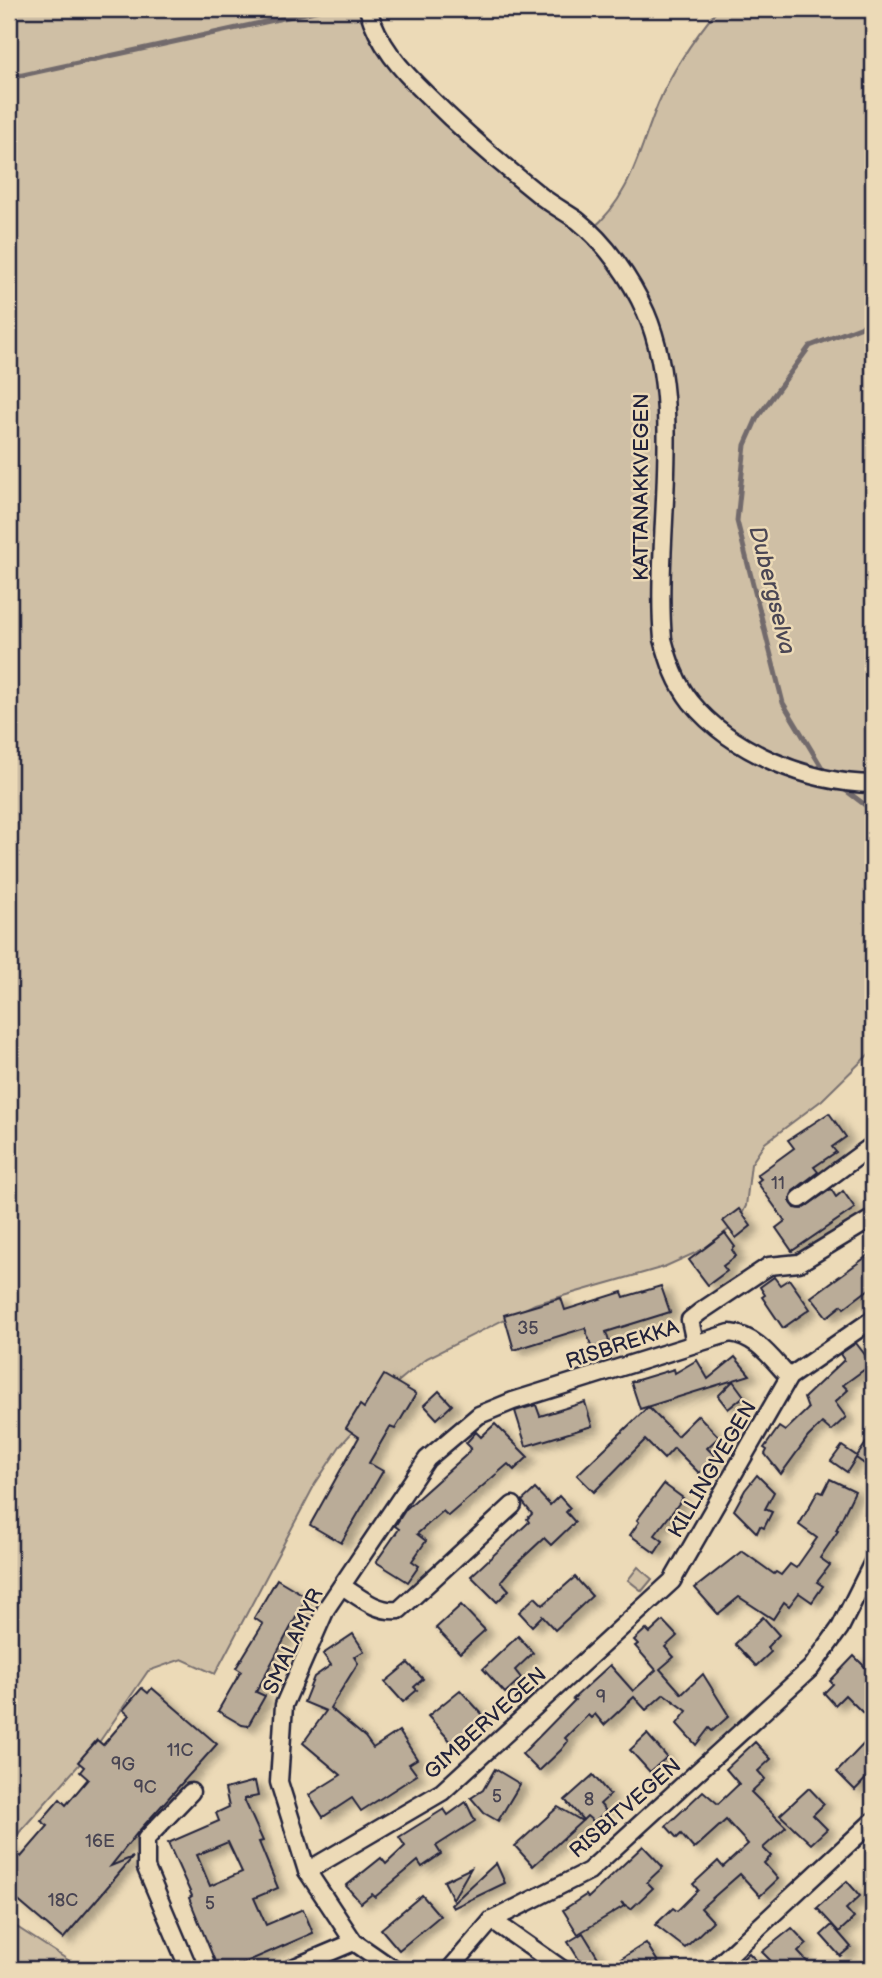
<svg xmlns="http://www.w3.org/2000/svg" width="882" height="1978" font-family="'Balsamiq Sans',sans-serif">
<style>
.green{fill:#cfbfa5;stroke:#787070;stroke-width:2}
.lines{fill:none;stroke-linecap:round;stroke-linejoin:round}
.stream{stroke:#726b6c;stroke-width:5}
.building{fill:#baac98;stroke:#22223b;stroke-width:2;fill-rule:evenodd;filter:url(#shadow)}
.street-casing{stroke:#22223b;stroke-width:21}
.street{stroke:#ecdab7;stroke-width:16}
.labels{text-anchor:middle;stroke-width:5;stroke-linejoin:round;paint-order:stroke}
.number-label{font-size:18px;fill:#484452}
.street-label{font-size:21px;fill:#22223b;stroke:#ecdab7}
.water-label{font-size:23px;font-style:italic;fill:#4a4654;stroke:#ecdab7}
</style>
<defs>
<filter id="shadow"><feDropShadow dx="8" dy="4.5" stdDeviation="3.5" flood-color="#0004"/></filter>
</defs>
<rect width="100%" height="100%" fill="#ecdab7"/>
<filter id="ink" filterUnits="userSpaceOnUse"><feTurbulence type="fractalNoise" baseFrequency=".0143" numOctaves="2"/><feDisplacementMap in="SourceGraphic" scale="14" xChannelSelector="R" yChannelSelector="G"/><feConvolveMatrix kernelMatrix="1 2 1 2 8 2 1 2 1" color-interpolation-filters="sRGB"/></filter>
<g filter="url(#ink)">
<g class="green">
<path d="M9 9H374C386 34 397 63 412 86 440 129 543 216 591 230 631 197 639 150 658 104 672 70 695 37 718 9H873V1050L822 1100 765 1143 751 1164 746 1206 738 1222 704 1249 664 1267 535 1304 427 1358 394 1385 340 1446 315 1484 215 1674 182 1659 148 1671 100 1741 9 1844Z"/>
<path d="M638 1567 652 1579 642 1591 628 1580Z"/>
<path d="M9 1922 82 1969H9Z"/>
</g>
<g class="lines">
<g class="stream">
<path d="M9 78 324 9"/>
<path d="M827 776 783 703 737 521 745 445 757 418 810 346 873 322"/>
<path d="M840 786 873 811"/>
</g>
</g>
<g class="building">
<path d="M829 1113 846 1137 832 1147 836 1152 814 1167 818 1172 793 1191 790 1201 795 1208 802 1209 831 1189 836 1197 843 1191 855 1208 792 1251 776 1228 785 1221 757 1182 761 1179 757 1175 794 1148 788 1140Z"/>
<path d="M739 1209 751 1226 736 1238 723 1221Z"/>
<path d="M725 1233 735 1247 732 1250 736 1256 723 1266 727 1271 708 1285 689 1260Z"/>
<path d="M873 1252V1286L844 1308 842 1305 827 1317 811 1297Z"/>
<path d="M774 1277 780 1285 789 1279 810 1309 783 1328 762 1297 765 1295 760 1287Z"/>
<path d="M661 1286 670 1312 606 1332 611 1348 594 1354 585 1328 514 1350 504 1315 561 1298 565 1310 622 1292 624 1297Z"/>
<path d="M856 1343 872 1364 843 1385 848 1390 835 1402 846 1417 831 1431 822 1423 808 1437 781 1474 765 1454 767 1450 764 1448 779 1427 785 1431 808 1409 804 1398 844 1360 840 1354Z"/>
<path d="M735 1357 750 1375 640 1409 631 1382 674 1369 675 1373 697 1360 708 1379Z"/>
<path d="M384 1375 416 1394 395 1429 390 1427 369 1463 383 1471 341 1543 310 1525 359 1437 346 1428 360 1405 364 1408Z"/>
<path d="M733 1381 744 1396 728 1409 718 1396Z"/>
<path d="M439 1391 452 1405 437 1419 424 1405Z"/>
<path d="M585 1402 592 1426 526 1446 515 1411 536 1405 540 1416Z"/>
<path d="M648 1407 677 1436 698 1415 719 1437 707 1448 716 1457 699 1473 674 1448 664 1459 645 1440 594 1492 577 1475Z"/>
<path d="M495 1424 528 1457 514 1470 508 1464 448 1516 443 1511 417 1534 426 1541 412 1561 419 1566 408 1582 376 1562 399 1529 395 1526 406 1509 465 1456 471 1448 466 1443 476 1432 481 1437Z"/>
<path d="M873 1433V1470L856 1458 847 1472 831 1461 842 1446 857 1456Z"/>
<path d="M757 1475 774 1492 765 1509 772 1512 764 1528 760 1526 757 1533 734 1510 745 1490Z"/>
<path d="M830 1479 855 1491 836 1530 838 1531 820 1558 830 1565 817 1582 823 1586 812 1602 799 1593 789 1606 784 1602 773 1619 739 1597 718 1614 695 1588 742 1551 774 1574 776 1572 781 1575 790 1564 796 1568 817 1538 799 1525 818 1491 823 1493Z"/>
<path d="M664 1484 683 1498 655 1535 663 1541 655 1553 630 1535 639 1522 637 1520Z"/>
<path d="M535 1489 550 1505 559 1496 570 1508 566 1512 575 1522 551 1545 544 1538 512 1568 501 1581 509 1590 497 1602 471 1576 529 1522 527 1519 532 1514 522 1501Z"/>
<path d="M575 1577 592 1596 555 1630 542 1616 532 1626 519 1612 535 1597 543 1605Z"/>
<path d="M277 1579 307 1597 256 1692 265 1696 248 1726 242 1725 218 1711 241 1671 236 1668 263 1624 254 1618Z"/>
<path d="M461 1605 485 1630 460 1653 436 1628Z"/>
<path d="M763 1617 779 1635 767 1647 771 1652 756 1666 735 1644Z"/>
<path d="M663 1621 677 1636 665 1647 674 1657 660 1669 682 1694 703 1674 729 1716 712 1731 709 1728 696 1745 677 1724 687 1711 664 1694 646 1710 634 1697 604 1725 595 1714 591 1718 588 1715 565 1738 568 1741 561 1750 539 1771 522 1754 575 1700 573 1699 610 1665 633 1691 656 1670 635 1646 638 1644 634 1640 646 1629 650 1633Z"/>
<path d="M353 1634 364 1651 354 1657 358 1663 330 1708 365 1737 373 1748 399 1731 417 1759 409 1764 417 1775 361 1811 352 1798 323 1817 309 1795 341 1775 303 1743 326 1711 304 1702 314 1677 331 1665 323 1654Z"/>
<path d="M518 1636 533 1653 515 1670 521 1678 505 1693 483 1669Z"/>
<path d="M854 1656 873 1675V1723L845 1695 835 1705 824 1693 833 1684 830 1681Z"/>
<path d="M408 1663 423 1679 414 1687 417 1690 403 1702 385 1682Z"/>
<path d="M142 1688 148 1693 152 1688 217 1744 138 1832 111 1866 133 1857 63 1939 9 1893V1847L21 1857 48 1826 41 1821 60 1799 66 1805 88 1779 80 1772 84 1767 78 1762 97 1740 103 1745 129 1715 123 1710Z"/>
<path d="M460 1690 484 1716 453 1744 428 1716Z"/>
<path d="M647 1734 667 1757 650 1772 630 1750Z"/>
<path d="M873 1734V1771L855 1790 837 1772Z"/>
<path d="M755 1742 771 1759 758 1771 765 1779 751 1792 786 1827 763 1848 771 1856 764 1863 778 1879 760 1896 740 1874 701 1908 713 1921 685 1948 655 1925 673 1908 677 1911 698 1890 693 1884 718 1861 723 1867 748 1844 726 1820 694 1849 681 1834 677 1838 666 1826 703 1791 718 1804 739 1784 726 1769Z"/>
<path d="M495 1769 520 1784 498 1821 484 1813 471 1798 483 1790Z"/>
<path d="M593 1775 610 1795 600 1804 606 1811 594 1822 587 1816 583 1820 565 1800Z"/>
<path d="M255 1781 258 1796 244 1799 263 1841 259 1842 278 1888 254 1898 266 1925 303 1909 313 1933 230 1969H218L189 1898 192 1896 168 1843 219 1821 216 1813 229 1807 225 1789ZM228 1842 242 1872 210 1886 197 1855Z"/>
<path d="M809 1788 824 1804 813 1815 827 1829 811 1844 780 1815Z"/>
<path d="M466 1802 475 1821 436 1846 441 1854 422 1867 418 1861 375 1897 372 1894 361 1903 346 1886 381 1858 386 1864 405 1846 399 1837 444 1809 448 1815Z"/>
<path d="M558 1807 582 1821 533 1866 515 1846Z"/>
<path d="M643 1846 663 1867 647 1882 653 1888 631 1909 621 1902 624 1906 578 1934 563 1910 586 1895 588 1898Z"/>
<path d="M496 1863 505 1883 453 1908 451 1905Z"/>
<path d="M471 1868 453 1899 444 1881Z"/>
<path d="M847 1881 860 1896 846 1909 854 1918 839 1932 817 1908Z"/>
<path d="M422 1895 440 1916 399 1950 381 1929Z"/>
<path d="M832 1925 851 1947 840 1956 821 1935Z"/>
<path d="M792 1928 807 1944 798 1952 814 1969H779L762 1952Z"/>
<path d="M583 1933 605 1969 646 1943 658 1962 646 1969H585L568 1942Z"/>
<path d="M749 1953 764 1969H731Z"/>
</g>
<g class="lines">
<g class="street-casing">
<g id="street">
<path d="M368 9C378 44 401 70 427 95 463 131 502 165 542 197 553 205 565 212 577 220 606 243 631 279 646 313 686 405 654 539 663 639 669 662 676 683 691 702 733 753 809 783 873 784"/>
<path d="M800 1199 873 1145"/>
<path d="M695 1343 690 1320 700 1312 769 1266 799 1263 873 1218"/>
<path d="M342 1586C360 1597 377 1613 399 1610L513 1505"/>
<path d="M307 1871 442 1792 672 1581 789 1377 873 1319"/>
<path d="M492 1920 562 1969"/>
<path d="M189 1969 146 1868V1839L191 1792"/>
<path d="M290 1969 354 1942"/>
<path d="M393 1969 354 1942 307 1871 279 1782 284 1705 326 1609 427 1459 479 1415 513 1401 730 1333C757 1336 771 1358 789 1377"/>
<path d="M450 1969 492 1920 589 1871 811 1668 840 1628 873 1562"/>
<path d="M714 1969 873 1821"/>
</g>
</g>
<use href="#street" class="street"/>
</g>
</g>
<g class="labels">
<g class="number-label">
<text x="778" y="1189">11</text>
<text x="528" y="1334">35</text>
<text x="601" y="1703">9</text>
<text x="180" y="1756">11C</text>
<text x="123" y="1770">9G</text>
<text x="145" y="1793">9C</text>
<text x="497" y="1802">5</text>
<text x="589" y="1805">8</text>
<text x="100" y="1847">16E</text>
<text x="63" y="1906">18C</text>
<text x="210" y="1909">5</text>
</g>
<g class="street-label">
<text transform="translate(641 487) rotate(-90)" y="7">KATTANAKKVEGEN</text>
<text transform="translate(622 1344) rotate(-18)" y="7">RISBREKKA</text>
<text transform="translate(712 1469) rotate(-60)" y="7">KILLINGVEGEN</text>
<text transform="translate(293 1641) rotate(-65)" y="7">SMALAMYR</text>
<text transform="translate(485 1723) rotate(-42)" y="7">GIMBERVEGEN</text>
<text transform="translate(625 1808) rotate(-41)" y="7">RISBITVEGEN</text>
</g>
<g class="water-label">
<text transform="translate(773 590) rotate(76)" y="8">Dubergselva</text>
</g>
</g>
<rect width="882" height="1978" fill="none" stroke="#ecdab7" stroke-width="35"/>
<rect x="18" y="18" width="847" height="1943" fill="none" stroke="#22223b" stroke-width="2.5" filter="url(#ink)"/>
</svg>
